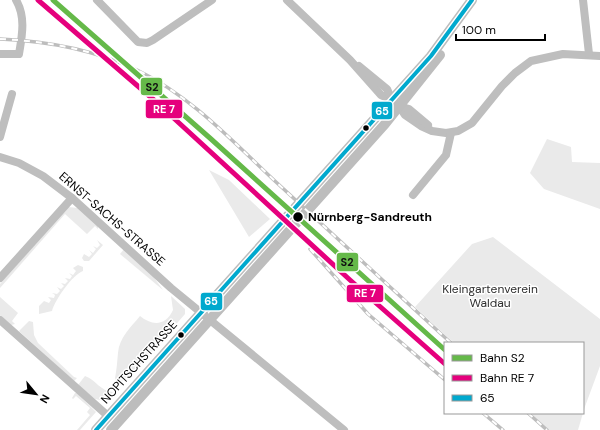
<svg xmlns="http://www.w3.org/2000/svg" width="600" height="430" font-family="'DM Sans',sans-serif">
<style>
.green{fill:#eaeaea}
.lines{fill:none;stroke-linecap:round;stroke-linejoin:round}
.minor{stroke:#bebebe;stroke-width:8}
.major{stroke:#bdbdbd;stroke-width:10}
.rail-casing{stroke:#bdbdbd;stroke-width:3.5}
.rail{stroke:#fff;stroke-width:2;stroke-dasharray:6;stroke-linecap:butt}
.bus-1-casing{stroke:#fff;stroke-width:7}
.bus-1{stroke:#00a9ce;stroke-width:4}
.rail-1-casing{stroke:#fff;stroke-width:8}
.rail-2-casing{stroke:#fff;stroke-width:8}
.rail-1{stroke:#65b949;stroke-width:5}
.rail-2{stroke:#e5007d;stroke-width:5}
.bus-dot{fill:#000;stroke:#fff;stroke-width:1.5}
.labels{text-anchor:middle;stroke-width:3;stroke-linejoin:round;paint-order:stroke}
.stop-label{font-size:12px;font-weight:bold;fill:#000;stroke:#fff;text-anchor:start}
.street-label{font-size:12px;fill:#000;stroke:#fff}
.park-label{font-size:12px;fill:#2f2f2f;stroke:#fff}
.line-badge{stroke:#fff;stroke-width:1.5}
.badge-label{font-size:11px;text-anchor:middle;font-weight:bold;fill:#fff}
.pale-badge-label{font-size:11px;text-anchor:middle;font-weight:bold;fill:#111}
</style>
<rect width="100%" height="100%" fill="#fff"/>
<g class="green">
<path d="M547 139 571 147 572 162 600 163V209L544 189 530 173Z"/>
<path d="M209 170 229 180 270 219 249 237Z"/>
<path d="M68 207 78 208 98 225V229L95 226 87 234 65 214 0 288V284Z"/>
<path d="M493 237 600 319V366L583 412V343H454L415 307 472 244Z"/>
<path d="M97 240 103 245 89 261H84L82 258 84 254 89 257 92 254 89 250 93 253 96 249 93 246 97 248 100 245Z"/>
<path d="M125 248 150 272 163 290 120 254Z"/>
<path d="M78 265 83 267V271C72 275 55 300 52 311L39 314V306L44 301 49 303 51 300 48 297 54 298 55 295 52 293 57 294 60 291 57 287 61 289 64 286 61 283 65 284 68 281 65 278 70 279 72 276 69 273 73 275 76 271 73 268Z"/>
<path d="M171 296 185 309V314L145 360 118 385 115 378C117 368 117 363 118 353 119 338 131 327 140 316 152 326 166 326 173 310Z"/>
<path d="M0 297 18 313 12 321 15 324 11 325 0 315Z"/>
<path d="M29 321 33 322 34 335 38 343 74 377 77 378 74 381 19 331Z"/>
<path d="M85 376C96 380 100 391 113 392L105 401 95 399 78 385Z"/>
<path d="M75 393H77L96 412 80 430H77L90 415 87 412 90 408 76 396 73 399 72 398Z"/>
<path d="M531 413H583L578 430H549Z"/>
</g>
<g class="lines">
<g class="minor">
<path d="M97 0 138 42 147 43 153 40 212 0"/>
<path d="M287 0 350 60 381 95 392 100 399 106 405 115 421 126 432 131 446 133 458 131 472 123 502 86 515 73 531 61 563 54 600 56"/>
<path d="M583 0 589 54"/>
<path d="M0 54H19C22 36 26 17 16 0"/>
<path d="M359 66 387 89 392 100"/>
<path d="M399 106 409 109 428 125"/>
<path d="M0 137 12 94"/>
<path d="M0 157 19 163 43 176 72 198 171 288 344 430"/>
<path d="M413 195 446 155 451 133"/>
<path d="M0 278 72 198"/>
<path d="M0 320 108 416"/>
</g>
<g class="major">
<path d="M96 430 431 56 472 0"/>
<path d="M111 430 385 124 440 55"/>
</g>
<g class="rail-casing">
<g id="rail">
<path d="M0 39C47 41 95 50 137 70 191 96 233 142 276 182 334 236 393 289 451 343"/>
<path d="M310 249 368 314 445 380"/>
<path d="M483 413 503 430"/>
<path d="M528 413 547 430"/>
</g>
</g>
<use href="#rail" class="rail"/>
<g class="bus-1-casing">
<path id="bus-1" d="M96 430 431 56 472 0"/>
</g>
<use href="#bus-1" class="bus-1"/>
<g class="rail-1-casing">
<path id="rail-1" d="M53 0 211 139 445 350"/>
</g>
<g class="rail-2-casing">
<path id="rail-2" d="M38 0 154 100 350 280 445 364"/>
</g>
<use href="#rail-1" class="rail-1"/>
<use href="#rail-2" class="rail-2"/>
</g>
<g class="bus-dot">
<circle cx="366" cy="128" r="3.5"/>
<circle cx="298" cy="217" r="5.5"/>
<circle cx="181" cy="335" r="3.5"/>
</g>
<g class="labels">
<g class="stop-label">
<text x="308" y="221">Nürnberg-Sandreuth</text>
</g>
<g class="street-label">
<text transform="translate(112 219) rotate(41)" y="4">ERNST-SACHS-STRASSE</text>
<text transform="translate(139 362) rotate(-48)" y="4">NOPITSCHSTRASSE</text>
</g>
<g class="park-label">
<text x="490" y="293">Kleingartenverein<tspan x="490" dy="14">Waldau</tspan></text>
</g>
</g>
<g class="line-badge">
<rect x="140" y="77" width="23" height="19" rx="4" fill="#65b949"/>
<rect x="145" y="99" width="38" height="20" rx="4" fill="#e5007d"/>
<rect x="371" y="101" width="22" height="19" rx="4" fill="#00a9ce"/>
<rect x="336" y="252" width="23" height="20" rx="4" fill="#65b949"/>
<rect x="346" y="284" width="38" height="19" rx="4" fill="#e5007d"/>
<rect x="200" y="292" width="23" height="19" rx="4" fill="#00a9ce"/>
</g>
<g class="badge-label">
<text x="164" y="113">RE 7</text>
<text x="382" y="115">65</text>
<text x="365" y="297">RE 7</text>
<text x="211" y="305">65</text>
</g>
<g class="pale-badge-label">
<text x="152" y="91">S2</text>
<text x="347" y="266">S2</text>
</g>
<rect x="444" y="342" width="140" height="72" fill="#ffffff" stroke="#999999"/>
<rect x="452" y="355" width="20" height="6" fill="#65b949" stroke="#999999"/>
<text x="480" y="362" font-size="12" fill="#000000">Bahn S2</text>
<rect x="452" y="375" width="20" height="6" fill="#e5007d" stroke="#999999"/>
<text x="480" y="382" font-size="12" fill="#000000">Bahn RE 7</text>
<rect x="452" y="395" width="20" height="6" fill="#00a9ce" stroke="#999999"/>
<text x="480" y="402" font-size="12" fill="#000000">65</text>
<g transform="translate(36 394) rotate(119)" stroke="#ffffff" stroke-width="3" paint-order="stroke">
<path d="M0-3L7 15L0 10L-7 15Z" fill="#000000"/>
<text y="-6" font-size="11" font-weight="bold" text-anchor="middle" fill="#000000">N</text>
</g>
<path d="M456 34v6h89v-6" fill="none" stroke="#000000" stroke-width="2"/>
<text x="462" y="34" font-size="12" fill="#000000" stroke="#ffffff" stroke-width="3" paint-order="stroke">100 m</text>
</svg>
